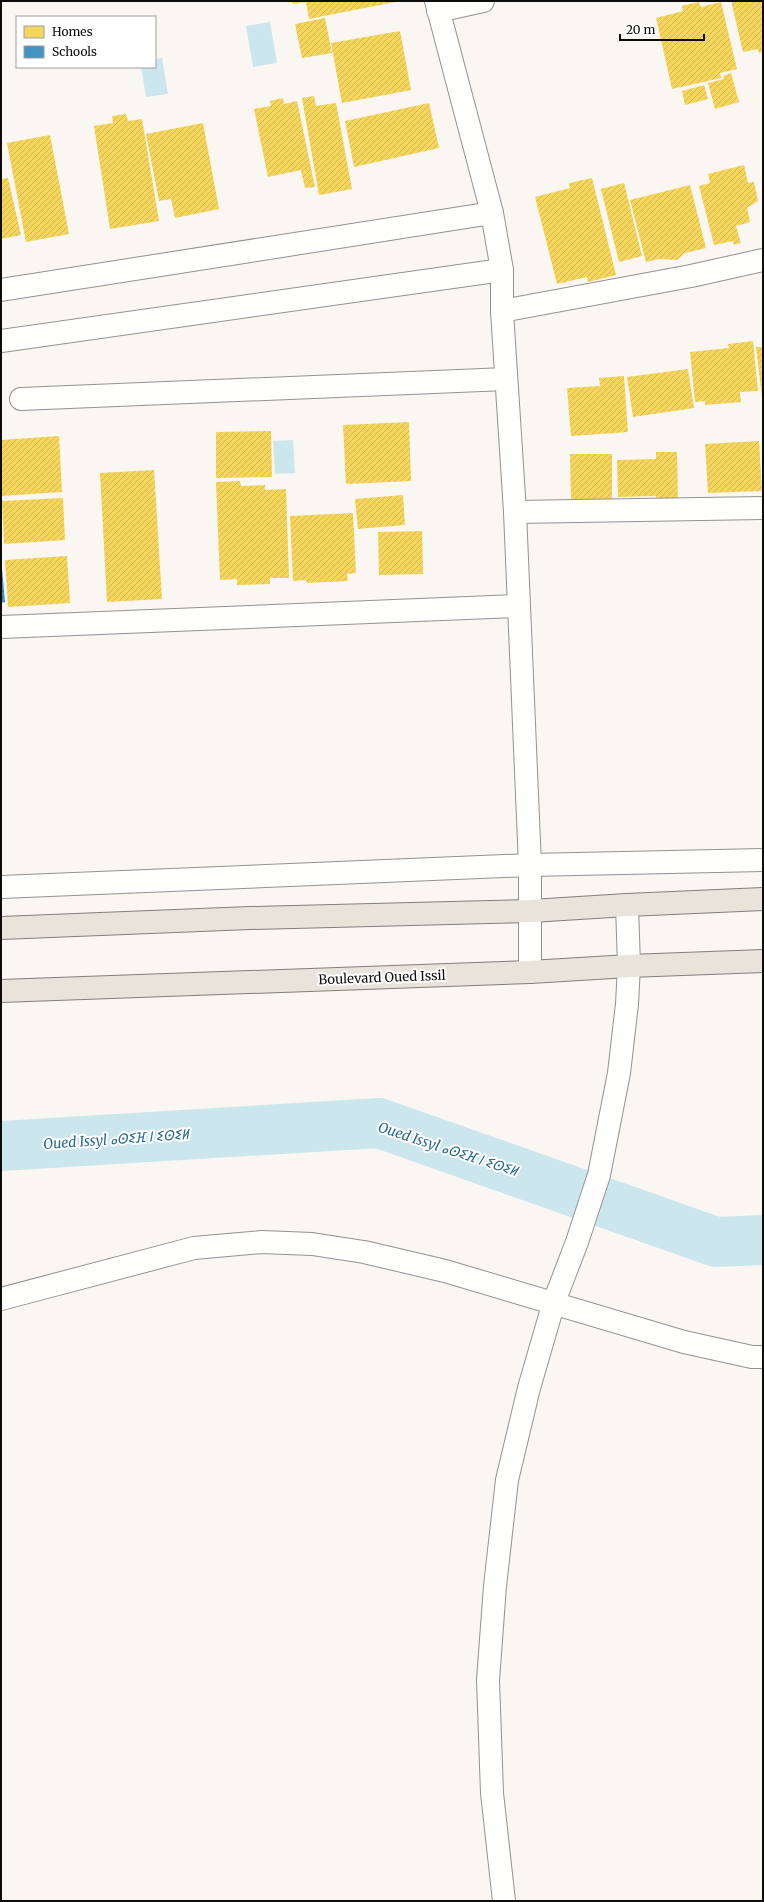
<svg xmlns="http://www.w3.org/2000/svg" width="764" height="1902" font-family="Merriweather,'Noto Sans Tifinagh',serif">
<style>
.water{fill:#cce6ee}
.homes{fill:url(#homes-hatch)}
.schools{fill:url(#schools-hatch)}
.lines{fill:none;stroke-linecap:round;stroke-linejoin:round}
.river{stroke:#cce6ee;stroke-width:50}
.minor-casing{stroke:#939290;stroke-width:24}
.major-casing{stroke:#807f7d;stroke-width:24}
.minor{stroke:#fefefd;stroke-width:22}
.major{stroke:#e9e4db;stroke-width:22}
.labels{text-anchor:middle;stroke-width:4;stroke-linejoin:round;paint-order:stroke}
.street-label{font-size:13px;fill:#0c0c0c;stroke:#fff}
.water-label{font-size:14px;font-style:italic;fill:#27698d;stroke:#fff}
</style>
<defs>
<pattern id="homes-hatch" width="6" height="6" patternUnits="userSpaceOnUse"><rect width="6" height="6" fill="#f6d55c"/><path d="M-1 1l2-2M0 6l6-6M5 7l2-2" fill="none" stroke="#d2b64f"/></pattern>
<pattern id="schools-hatch" width="6" height="6" patternUnits="userSpaceOnUse"><rect width="6" height="6" fill="#4393c3"/><path d="M-1 1l2-2M0 6l6-6M5 7l2-2" fill="none" stroke="#36769d"/></pattern>
</defs>
<rect width="100%" height="100%" fill="#faf7f2"/>
<g class="water">
<path d="M270 22 277 63 253 67 246 26Z"/>
<path d="M162 58 168 94 146 97 141 67H155V59Z"/>
<path d="M293 440 295 473 275 474 273 441Z"/>
</g>
<g class="homes">
<path d="M292 1H395V2L309 19 306 2 293 4Z"/>
<path d="M731 1H763V52L759 53 758 49 743 52Z"/>
<path d="M699 2 701 7 721 2 737 69 720 73 721 78 672 89 656 18 683 11 682 6Z"/>
<path d="M325 18 332 53 302 58 295 24Z"/>
<path d="M400 31 411 90 342 103 331 43Z"/>
<path d="M731 73 739 102 715 109 708 83 724 79 723 76Z"/>
<path d="M704 85 708 99 685 105 682 91Z"/>
<path d="M314 96 316 106 336 103 352 189 319 195 302 98Z"/>
<path d="M283 98 284 104 297 101 315 187 305 188 301 170 268 177 254 109 271 106 270 101Z"/>
<path d="M429 103 439 148 354 167 345 121Z"/>
<path d="M126 114 128 121 142 119 159 221 110 229 94 126 113 123 112 116Z"/>
<path d="M203 123 219 209 175 218 171 199 159 201 146 134Z"/>
<path d="M50 135 69 234 26 242 7 143Z"/>
<path d="M744 165 748 183 754 182 758 201 747 208 750 222 736 226 741 243 734 245 733 241 714 245 699 186 710 183 708 174Z"/>
<path d="M8 178 21 235 1 239V179Z"/>
<path d="M592 178 616 275 588 282 587 277 557 284 535 197 570 188 569 183Z"/>
<path d="M624 183 642 256 619 262 601 189Z"/>
<path d="M690 185 706 248 685 253 677 260 659 259 646 262 630 200Z"/>
<path d="M753 341 758 391 740 392 741 402 705 405V401L695 402 690 352 729 348 728 344Z"/>
<path d="M756 347H763V397H762Z"/>
<path d="M688 369 694 408 633 417 627 377Z"/>
<path d="M624 376 628 432 571 436 567 388 600 386 599 378Z"/>
<path d="M409 422 411 481 346 484 343 425Z"/>
<path d="M271 431 272 477 216 478V432Z"/>
<path d="M59 436 62 492 1 496V440Z"/>
<path d="M759 441 762 491 708 493 705 444Z"/>
<path d="M656 452H677L678 501H656V496L618 497 617 460 656 459Z"/>
<path d="M570 454H612V501H571Z"/>
<path d="M154 470 162 599 107 602 100 473Z"/>
<path d="M240 481 241 486 265 485V490L286 489 289 578H270V584L237 585V579L220 580 216 482Z"/>
<path d="M403 495 405 525 358 529 355 499Z"/>
<path d="M63 498 65 540 4 544 2 501Z"/>
<path d="M353 513 356 573 347 574 348 581 307 583 306 580 293 581 290 516Z"/>
<path d="M422 531 423 574 379 575 378 532Z"/>
<path d="M67 556 70 603 8 607 5 560Z"/>
</g>
<path class="schools" d="M1 557 5 602 1 603Z"/>
<g class="lines">
<path class="river" d="M1 1146 379 1123 716 1242 763 1240"/>
<g class="minor-casing">
<g id="minor">
<path d="M436 1 492 213 502 270V311L515 512 530 865V972"/>
<path d="M438 11 483 1"/>
<path d="M1 290 492 213"/>
<path d="M502 311 691 276 763 260"/>
<path d="M1 341 502 270"/>
<path d="M21 399 506 379"/>
<path d="M515 512 763 508"/>
<path d="M1 627 518 606"/>
<path d="M1 887 530 865 763 860"/>
<path d="M1 1299 194 1248 262 1242 312 1244 364 1252 445 1271 684 1342 752 1357H763"/>
<path d="M504 1901 492 1793 488 1680 495 1586 507 1480 529 1388 554 1302 577 1242 599 1175 619 1073 627 1004 629 966 627 905"/>
</g>
</g>
<g class="major-casing">
<g id="major">
<path d="M1 928 250 918 531 911 627 905 763 899"/>
<path d="M1 991 530 972 629 966 763 961"/>
</g>
</g>
<use href="#minor" class="minor"/>
<use href="#major" class="major"/>
</g>
<g class="labels">
<g class="street-label">
<text transform="translate(382 977) rotate(-2)" y="5">Boulevard Oued Issil</text>
</g>
<g class="water-label">
<text transform="translate(116 1139) rotate(-4)" y="5">Oued Issyl ⴰⵙⵉⴼ ⵏ ⵉⵙⵉⵍ</text>
<text transform="translate(448 1149) rotate(18)" y="5">Oued Issyl ⴰⵙⵉⴼ ⵏ ⵉⵙⵉⵍ</text>
</g>
</g>
<rect width="764" height="1902" fill="none" stroke="#0c0c0c" stroke-width="4"/>
<rect x="16" y="16" width="140" height="52" fill="#ffffff" stroke="#9e9e9e"/>
<rect x="24" y="26" width="20" height="12" fill="#f6d55c" stroke="#9e9e9e"/>
<text x="52" y="36" font-size="12" fill="#0c0c0c">Homes</text>
<rect x="24" y="46" width="20" height="12" fill="#4393c3" stroke="#9e9e9e"/>
<text x="52" y="56" font-size="12" fill="#0c0c0c">Schools</text>
<path d="M620 34v6h84v-6" fill="none" stroke="#0c0c0c" stroke-width="2"/>
<text x="626" y="34" font-size="12" fill="#0c0c0c" stroke="#ffffff" stroke-width="3" paint-order="stroke">20 m</text>
</svg>
